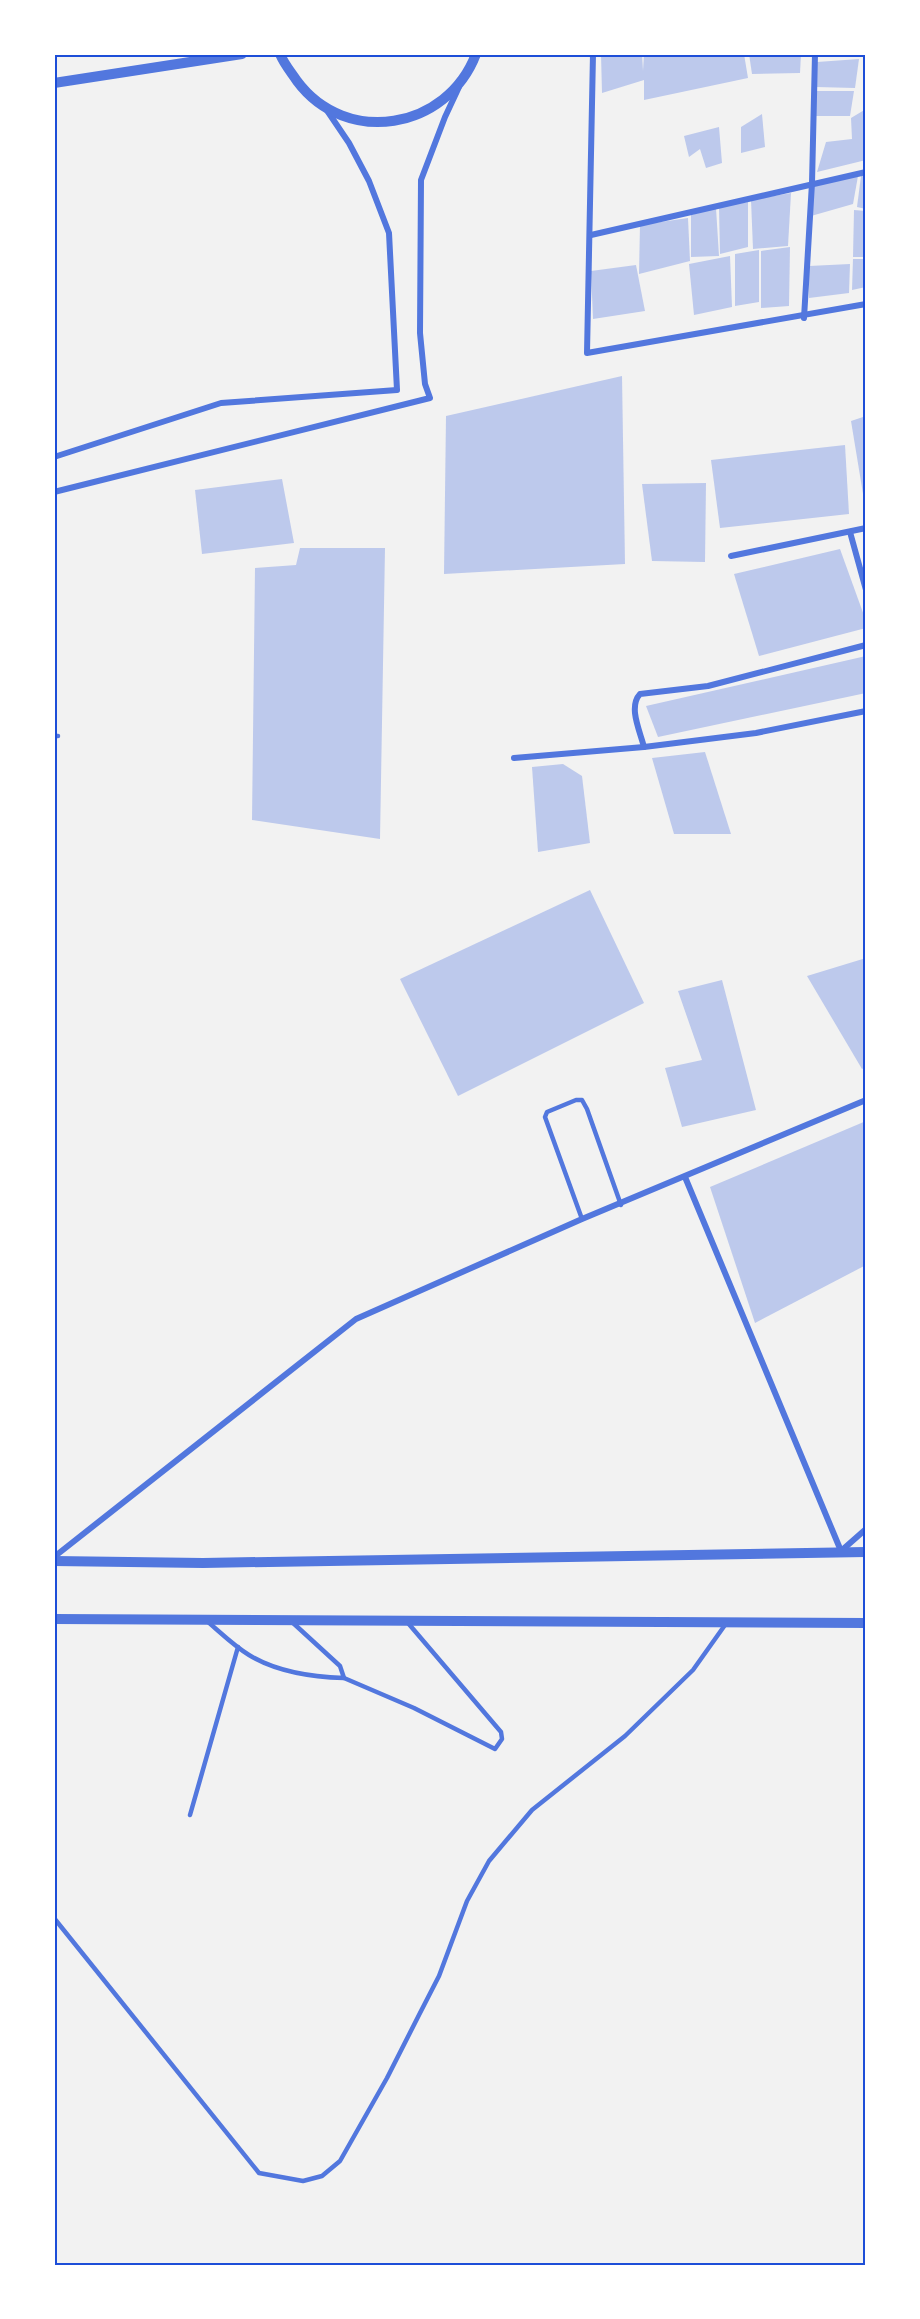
<svg xmlns="http://www.w3.org/2000/svg" width="920" height="2319" font-family="'Sofia Sans Condensed',sans-serif">
<style>
.building{fill:#bdc9ec}
.lines{fill:none;stroke-linecap:round;stroke-linejoin:round}
.service{stroke:#5277de;stroke-width:4.5}
.minor{stroke:#5277de;stroke-width:6}
.tertiary{stroke:#5277de;stroke-width:10}
.neatline{fill:none;stroke:#1d4ed8;stroke-width:2}
</style>
<rect width="100%" height="100%" fill="#f2f2f2"/>
<g class="building">
<path d="M601 54H642L643 71 644 54H744L748 78 644 100V80L602 93Z"/>
<path d="M749 54H801L800 73 752 74Z"/>
<path d="M859 59 855 88 816 87 817 62Z"/>
<path d="M816 91H854L850 116H816Z"/>
<path d="M866 109V160L817 172 826 142 852 139 851 118Z"/>
<path d="M762 114 765 147 741 153V127Z"/>
<path d="M719 127 722 163 706 168 700 149 689 157 684 136Z"/>
<path d="M858 176 853 204 811 216 814 186Z"/>
<path d="M861 176H866V209L857 207Z"/>
<path d="M791 193 788 246 753 249 751 200Z"/>
<path d="M748 202V247L720 254 719 207Z"/>
<path d="M716 208 719 256 691 257V215Z"/>
<path d="M854 210 866 211V257H853Z"/>
<path d="M688 218 690 261 639 274 640 225Z"/>
<path d="M790 247 789 306 761 308V251Z"/>
<path d="M759 250V302L735 306V254Z"/>
<path d="M730 256 732 307 694 315 689 264Z"/>
<path d="M853 259H866V287L852 290Z"/>
<path d="M850 264 849 293 809 298V266Z"/>
<path d="M636 265 645 311 593 319 591 271Z"/>
<path d="M622 376 625 564 444 574 446 416Z"/>
<path d="M866 416V506H865L851 421Z"/>
<path d="M845 445 849 514 720 528 711 460Z"/>
<path d="M282 479 294 543 202 554 195 490Z"/>
<path d="M706 483 705 562 652 561 642 484Z"/>
<path d="M300 548H385L380 839 252 820 255 568 296 565Z"/>
<path d="M840 549 866 621V628L759 656 734 574Z"/>
<path d="M866 656V693L658 737 646 706Z"/>
<path d="M705 752 731 834H674L652 758Z"/>
<path d="M563 764 582 776 590 843 538 852 532 767Z"/>
<path d="M590 890 644 1003 458 1096 400 979Z"/>
<path d="M866 958V1067L862 1069 807 976Z"/>
<path d="M722 980 756 1110 682 1127 665 1068 702 1060 678 991Z"/>
<path d="M866 1121V1265L755 1323 710 1187Z"/>
</g>
<g class="lines">
<g class="service">
<path d="M54 736H58"/>
<path d="M582 1219 545 1117 547 1112 576 1100H582L587 1109 621 1205"/>
<path d="M208 1622C221 1633 234 1646 249 1655 277 1672 311 1677 344 1678L340 1666 292 1622"/>
<path d="M344 1678 414 1708 495 1749 502 1739 501 1732 408 1623"/>
<path d="M190 1815 238 1647"/>
<path d="M54 1918 259 2173 303 2181 322 2176 340 2161 387 2078 420 2013 439 1976 467 1901 489 1861 532 1810 625 1736 693 1670 725 1625"/>
</g>
<g class="minor">
<path d="M593 54 587 353 866 304"/>
<path d="M591 235 866 172"/>
<path d="M804 318 812 183 815 54"/>
<path d="M54 457 221 403 397 390 389 233 369 181 349 143 326 109"/>
<path d="M54 492 430 398 425 384 420 333 421 180 445 117 459 87"/>
<path d="M850 532 866 590"/>
<path d="M731 556 866 528"/>
<path d="M644 747C640 731 628 707 640 694L708 686 866 645"/>
<path d="M514 758 644 747 756 733 866 711"/>
<path d="M685 1177 841 1551 866 1529"/>
<path d="M54 1557 356 1319 582 1219 866 1100"/>
</g>
<g class="tertiary">
<path d="M280 54C284 64 291 72 297 81 346 147 447 130 476 54"/>
<path d="M54 83 242 54"/>
<path d="M54 1561 203 1563 866 1552"/>
<path d="M54 1619 866 1623"/>
</g>
</g>
<rect width="920" height="2319" fill="none" stroke="#ffffff" stroke-width="111"/>
<rect x="56" y="56" width="808" height="2208" class="neatline"/>
</svg>
